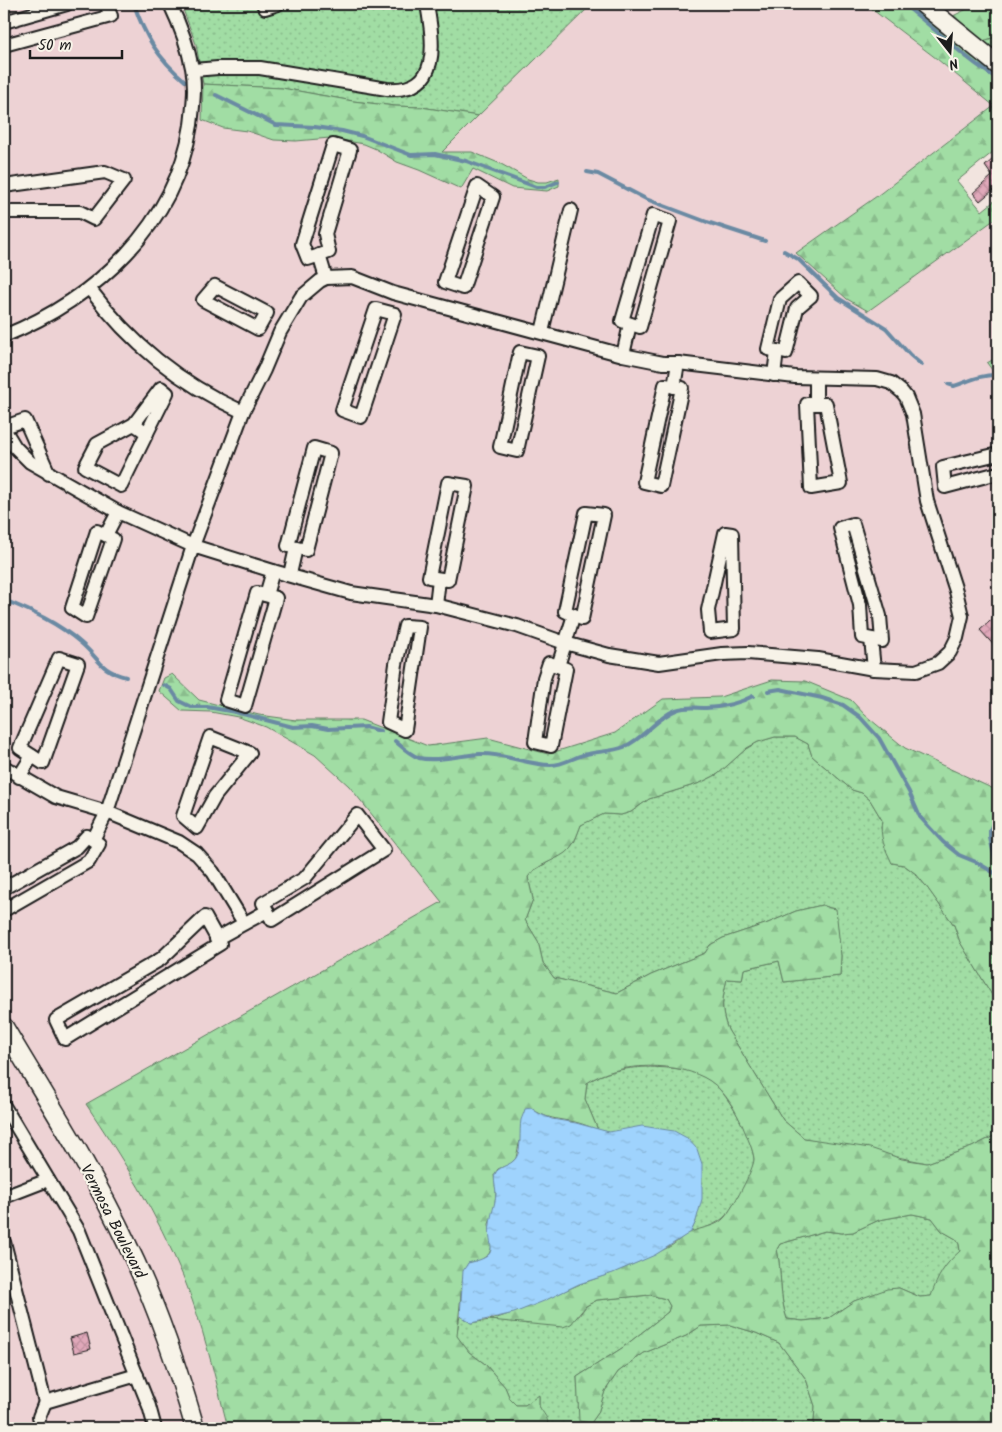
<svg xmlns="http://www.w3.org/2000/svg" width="1002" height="1432" font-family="Kalam,sans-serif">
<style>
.built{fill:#edd2d4}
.grass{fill:url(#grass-dots);stroke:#5e7c60}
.forest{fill:url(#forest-firs);stroke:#5e7c60;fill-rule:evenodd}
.water{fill:url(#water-ripples);stroke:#6b8aa3}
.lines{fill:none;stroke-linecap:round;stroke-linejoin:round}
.stream{stroke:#6b8aa3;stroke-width:4}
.building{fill:url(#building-cross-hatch);stroke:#1c1c1c}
.street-casing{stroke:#1c1c1c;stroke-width:16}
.secondary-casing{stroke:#1c1c1c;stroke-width:21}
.street{stroke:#f7f3e8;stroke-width:12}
.secondary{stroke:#f7f3e8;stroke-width:18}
.labels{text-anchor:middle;stroke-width:4.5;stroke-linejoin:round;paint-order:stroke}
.street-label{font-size:16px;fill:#1c1c1c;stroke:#f7f3e8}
</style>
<defs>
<pattern id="grass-dots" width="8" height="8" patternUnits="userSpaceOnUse" patternTransform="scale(1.25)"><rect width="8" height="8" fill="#a1dda4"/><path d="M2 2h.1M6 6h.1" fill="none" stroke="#8abd8d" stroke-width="1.8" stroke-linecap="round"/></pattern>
<pattern id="forest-firs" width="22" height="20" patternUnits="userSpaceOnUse" patternTransform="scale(1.25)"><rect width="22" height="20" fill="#a1dda4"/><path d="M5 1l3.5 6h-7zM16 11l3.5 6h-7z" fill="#8abd8d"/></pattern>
<pattern id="water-ripples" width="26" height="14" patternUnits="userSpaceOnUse" patternTransform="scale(1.25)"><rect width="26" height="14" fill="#9fd3fd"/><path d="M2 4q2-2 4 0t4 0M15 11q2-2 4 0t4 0" fill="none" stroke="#88b5d8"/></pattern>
<pattern id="building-cross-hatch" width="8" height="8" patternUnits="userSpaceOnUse" patternTransform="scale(1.25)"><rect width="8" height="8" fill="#e0a8ba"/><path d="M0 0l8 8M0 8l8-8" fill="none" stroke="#c0909f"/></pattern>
</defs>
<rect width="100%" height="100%" fill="#f2e4df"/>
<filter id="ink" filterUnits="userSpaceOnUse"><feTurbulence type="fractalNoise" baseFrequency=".02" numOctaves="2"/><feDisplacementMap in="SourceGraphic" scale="10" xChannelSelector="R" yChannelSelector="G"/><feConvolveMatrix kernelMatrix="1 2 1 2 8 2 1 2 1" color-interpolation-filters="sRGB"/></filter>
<g filter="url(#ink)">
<path class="built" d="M4 4H865L995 105 877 196 797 253 847 299 868 311 998 217V360L994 359 987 363 998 378V791L905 748 865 715 851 700 772 680 721 697 663 699 615 733 548 754 488 738 428 746 361 720H296L259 715 199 700 172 674 211 712 238 717 266 727 315 755 349 786 443 902 87 1104 140 1188 170 1247 183 1277 205 1339 228 1428H4Z"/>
<g class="grass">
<path d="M181 4H592L478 116 421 107 395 106 353 101 282 88 203 84 196 44Z"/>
<path d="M998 36V61L977 43Z"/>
<path d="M775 737H795L808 744 812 756 852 790 862 793 870 800 882 820 881 828 892 863 904 865 916 874 926 886 954 925 960 942 998 1005V1134L972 1147 927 1163 804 1138 783 1120 728 1030C720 1009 722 1000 727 979L742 980 744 969 779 961 784 982 840 976 841 956 835 909 830 908 822 905 796 911 768 923 723 938 710 945 705 953 651 975 617 993 554 978 543 963 538 941 525 920 533 899 528 877 531 872 566 852 574 843 581 825 588 821 604 814 621 815 631 812 649 799 700 783 718 774 747 748 758 742Z"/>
<path d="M646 1067C669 1068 693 1067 712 1082 730 1097 751 1136 754 1159 755 1169 731 1213 722 1219 713 1226 702 1229 691 1232L696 1221 609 1132 598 1130 585 1099 587 1083C604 1071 626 1068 646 1067Z"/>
<path d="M912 1214 932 1218 942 1231 956 1239 959 1244 960 1252C944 1265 938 1276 932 1296L920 1297 899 1288 854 1301 829 1318 803 1321 787 1319C779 1297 782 1272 777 1249L780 1244 825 1231 842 1233 853 1232 879 1220Z"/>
<path d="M650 1295 666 1299 670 1306 668 1312 622 1348 577 1377 580 1421 591 1423 598 1413 605 1391 618 1372 644 1353 686 1336 701 1326 730 1325 756 1333 779 1343 806 1379 815 1406 814 1423 812 1428H547L548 1424 539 1406V1396L525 1405H516L510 1399 505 1387 485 1364 469 1352 456 1336 460 1316 471 1323 490 1320 512 1321 527 1324 579 1316 586 1306 597 1300Z"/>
</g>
<g class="forest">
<path d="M865 4H914L998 70V148L957 181 982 211 998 198V217L868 311 847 299 796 253 877 196 994 106 937 59Z"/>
<path d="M977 4H998V36L977 43 947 19Z"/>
<path d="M203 84 282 88 353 101 395 106 421 107 478 116 442 152H472L501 164 528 179 538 182H547L559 178V186L547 191 512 188 473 169 461 189 419 170 397 162 376 149 364 144 330 138 296 141 274 140 247 131 223 128 202 120Z"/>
<path d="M994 359 998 360V378L987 363Z"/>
<path d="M172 674 199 700 259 715 296 720H361L428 746 488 738 548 754 615 733 663 699 720 697 772 680 805 681 851 700 865 715 905 748 998 791V1005L960 942 954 925 926 886 916 874 904 865 892 863C885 849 879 836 882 820L870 800 862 793 852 790 812 756 808 744 795 737H775L758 742 747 748 718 774 700 783 649 799 631 812 621 815 604 814 581 825C577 835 574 846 565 853 554 861 536 865 528 877L533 899 525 920 538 941 543 963 554 978 617 993 651 975 705 953 710 945 723 938 768 923 796 911 822 905 830 908 836 909 841 956 840 976 784 982 779 961 744 969 742 980 727 979C722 1000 720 1010 728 1030L783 1120 804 1138 870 1148 902 1159 927 1163 972 1147 998 1134V1428H812L814 1423 815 1406 806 1379 779 1343 756 1333 730 1325 701 1326 686 1336 644 1353 618 1372 605 1391 598 1413 591 1423 579 1421 577 1377 622 1348 668 1312 670 1306 666 1299 650 1295 597 1300 586 1306 571 1324 563 1327 490 1320C522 1311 548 1298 578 1285 590 1280 602 1277 614 1272 633 1265 651 1256 669 1247 677 1243 683 1235 691 1232 702 1227 717 1227 725 1217 732 1209 754 1169 754 1159 753 1149 747 1137 743 1127 736 1111 725 1091 710 1081 680 1061 617 1061 587 1083L585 1099 598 1130C591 1127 583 1124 575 1122 559 1119 545 1119 531 1108L519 1144 516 1158 510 1164 498 1169 494 1175 496 1192 494 1211 489 1224 492 1246 489 1254 481 1260 468 1263 462 1283 457 1336 469 1352 485 1364 505 1387 510 1399 516 1405H525L539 1395V1406C543 1414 550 1418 547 1428H228C215 1377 203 1325 183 1276 157 1214 123 1159 86 1104L442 902 349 786 315 755 266 727 238 717 211 712 182 711 159 691 164 678ZM912 1214 932 1218 942 1231 956 1239 959 1244 960 1251C944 1265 938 1276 931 1296L920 1297 899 1288 887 1289 854 1301 829 1318 803 1321 787 1319C779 1297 782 1272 777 1249L780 1244 825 1231 842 1233 853 1232 879 1220Z"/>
</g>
<path class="water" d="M531 1108 538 1113 552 1119 576 1123 609 1132 642 1126 674 1131 687 1138 697 1149 702 1164V1199L696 1221 691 1232 655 1255 613 1273 579 1284 544 1301 514 1313 471 1323 460 1316 463 1271 468 1263C504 1255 486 1247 490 1224 491 1213 495 1206 496 1194 496 1188 493 1180 495 1174 498 1166 511 1166 516 1158 522 1149 519 1131 521 1120 522 1117 524 1113 525 1109Z"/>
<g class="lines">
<g class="stream">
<path d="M134 4C145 37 158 58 185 81"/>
<path d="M903 4C935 28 963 58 998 79"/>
<path d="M216 95 276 125 315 127 342 131 362 136 411 155 435 154 466 161 536 187H545L558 182"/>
<path d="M587 172 598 174 646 199 707 222 765 241"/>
<path d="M784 251 798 259 838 298 886 328 910 355 922 365"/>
<path d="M948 384 954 386C969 381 982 374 998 375"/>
<path d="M4 600C32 611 58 623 81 643 100 659 99 670 126 677"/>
<path d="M164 685 171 689 179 701 191 707H207L235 712 293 727 312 726 328 729 366 727 380 731"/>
<path d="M768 691 780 689 822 698 843 705 860 717 879 738 909 792 920 817 943 842 959 855 976 862 998 875"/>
<path d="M395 741C403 748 409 754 419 758 436 762 462 755 480 754 504 753 527 765 551 765 562 765 573 758 583 755 596 751 612 752 624 747 645 738 657 717 676 710 687 706 695 708 706 708 723 707 738 704 753 696"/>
<path d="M998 814 990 830V838L998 871"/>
</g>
</g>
<g class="building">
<path d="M993 159 998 166V186L980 201 973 193 992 176 985 166Z"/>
<path d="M998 614V650L980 630Z"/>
<path d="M87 1333 91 1349 74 1353 70 1338Z"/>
</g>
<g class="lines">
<g class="street-casing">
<g id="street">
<path d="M263 4 265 8 278 4"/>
<path d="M4 22 67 4"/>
<path d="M4 45 111 16 106 4"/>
<path d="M193 70 218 68H260L387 89C443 93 433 40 427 4"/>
<path d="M333 145 350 150 325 234 329 252 308 259 302 244Z"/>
<path d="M4 186 105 172 124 180 94 219 80 212H4"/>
<path d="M477 186 493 197 463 288 445 282Z"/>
<path d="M653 215 670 221 640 327 622 321Z"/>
<path d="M319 255 326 278"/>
<path d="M798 283 811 296 797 308 786 353 768 349 780 299Z"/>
<path d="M215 286 267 313 258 329 203 300Z"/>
<path d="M89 288C131 344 179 383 243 412"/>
<path d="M376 309 395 314 361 417 342 410Z"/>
<path d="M542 332 571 210"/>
<path d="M4 336C95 299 175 226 191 125 193 107 196 86 192 68 188 46 180 25 170 4"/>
<path d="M520 352 538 356 517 451 500 447Z"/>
<path d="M623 355 630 324"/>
<path d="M774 375 777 351"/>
<path d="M665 385 682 388 661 486 644 482Z"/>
<path d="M674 387 678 363"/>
<path d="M807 404H826L841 483 811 488Z"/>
<path d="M816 404V378"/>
<path d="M134 424 147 433 121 486 85 467 97 444Z"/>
<path d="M134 424 161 388 167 393 147 433"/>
<path d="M4 427 25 420 49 474"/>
<path d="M4 429 15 447 30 462 118 512 193 546 273 571 351 593 436 605 517 626 565 643 609 655 659 663 722 654 748 653 818 659 874 669 916 671 938 663 950 652 957 638 962 616 956 591 927 501 913 414 906 397 902 392 891 383 877 379 795 377 678 363H663L623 355 393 293 352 277 326 278 320 281 301 297 280 332 264 370 243 412 193 546 107 812 93 840"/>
<path d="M314 448 331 453 306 550 288 546Z"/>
<path d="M998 454 943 467 945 487 998 473"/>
<path d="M448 483 467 486 448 580 429 577Z"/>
<path d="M586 513 604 515 582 619 565 611Z"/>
<path d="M853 524 880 616 882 641 862 637 860 605 840 528Z"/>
<path d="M97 531 113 539 86 617 72 608Z"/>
<path d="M725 533 732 534 734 629 710 632 708 610Z"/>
<path d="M106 535 118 512"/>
<path d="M290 574 296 548"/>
<path d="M257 593 276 598 245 706 226 700Z"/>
<path d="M266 595 273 571"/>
<path d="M436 605 439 579"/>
<path d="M405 626 420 627 405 730 388 722 396 664Z"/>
<path d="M871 639 874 669"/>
<path d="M59 658 78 664 43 763 20 748Z"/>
<path d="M549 663 566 669 551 746 535 742 544 678Z"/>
<path d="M558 666 574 615"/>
<path d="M210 737 250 753 215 796 197 828 183 816Z"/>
<path d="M4 767 56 797 107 812 179 842 197 854 213 872 244 923"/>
<path d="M19 777 32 756"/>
<path d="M357 815 384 850 272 920 263 903 305 878Z"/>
<path d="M4 888 77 847 87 836 99 844 89 861 4 910"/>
<path d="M205 917 220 944 65 1039 56 1020 161 959Z"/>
<path d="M216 939 267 911"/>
<path d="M4 1106 79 1231 149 1406 155 1428"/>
<path d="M4 1197 48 1180"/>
<path d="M4 1242 45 1402 137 1375"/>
<path d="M39 1417 45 1402"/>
</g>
</g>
<g class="secondary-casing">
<g id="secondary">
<path d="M923 4 998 65"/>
<path d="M4 1027C46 1098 92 1169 127 1244 156 1303 177 1365 195 1428"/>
</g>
</g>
<use href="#street" class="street"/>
<use href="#secondary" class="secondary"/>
</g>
</g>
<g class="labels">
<g class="street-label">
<text transform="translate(114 1221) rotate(63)" y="6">Vermosa Boulevard</text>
</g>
</g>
<rect width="1002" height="1432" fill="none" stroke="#f7f3e8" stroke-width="20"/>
<rect x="10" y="10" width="982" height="1412" fill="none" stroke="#1c1c1c" stroke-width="2" filter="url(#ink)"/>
<g transform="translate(950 52) rotate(163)" stroke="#f7f3e8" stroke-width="4" paint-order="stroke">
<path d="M0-4L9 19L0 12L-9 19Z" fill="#1c1c1c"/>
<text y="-8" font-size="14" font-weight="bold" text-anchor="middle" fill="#1c1c1c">N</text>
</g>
<path d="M30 50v8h92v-8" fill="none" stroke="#1c1c1c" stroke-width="2.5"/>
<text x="38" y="50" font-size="15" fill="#1c1c1c" stroke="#f7f3e8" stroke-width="4" paint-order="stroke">50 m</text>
</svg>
